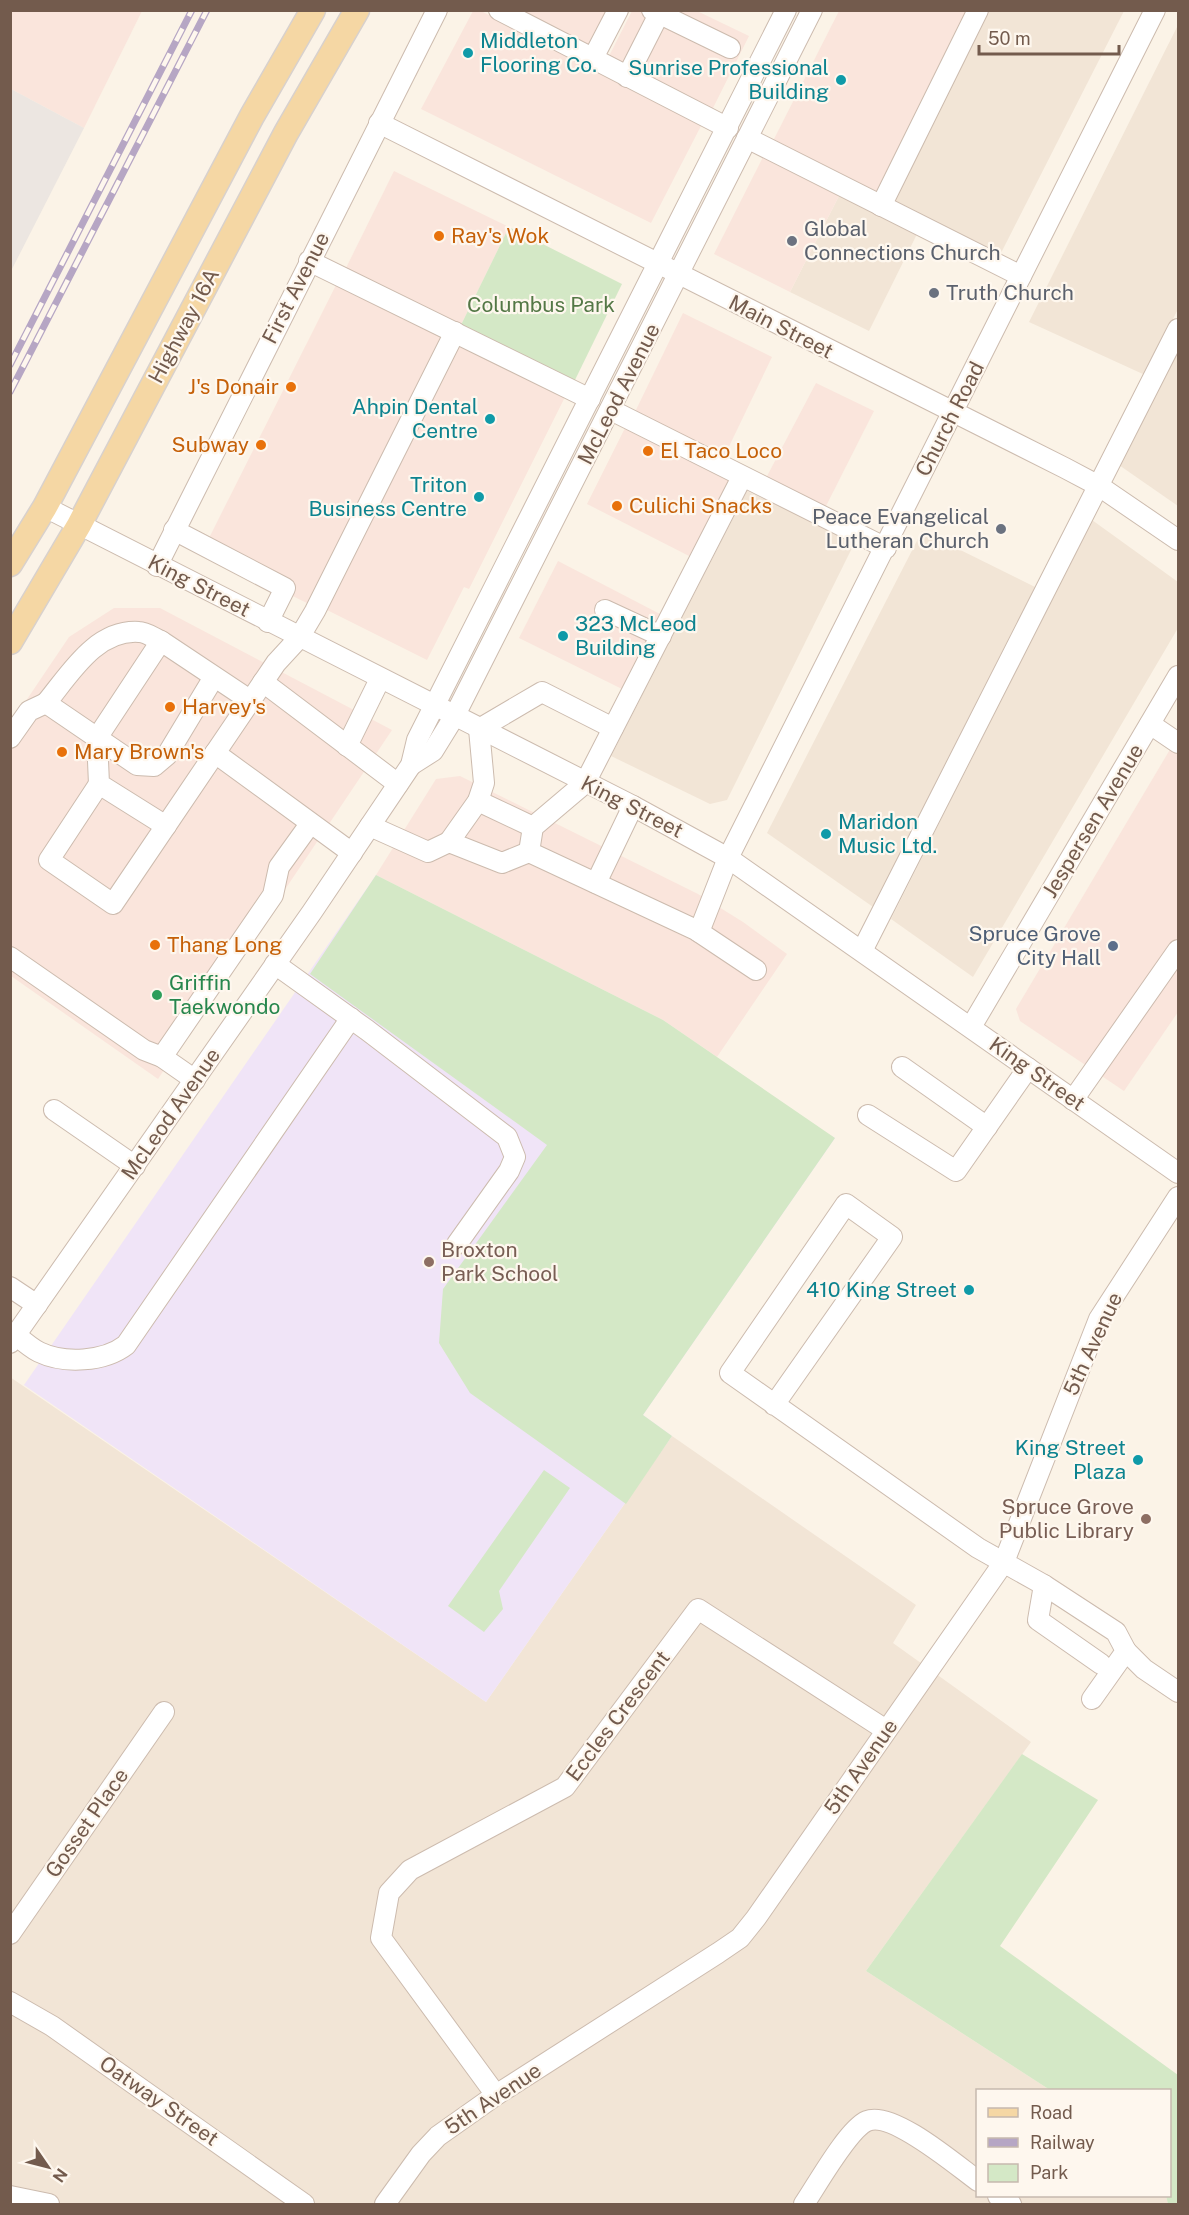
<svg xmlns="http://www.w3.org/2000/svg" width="1189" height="2215" font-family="'Public Sans',sans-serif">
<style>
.residential{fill:#f2e5d6}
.commercial{fill:#fae5dc}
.industrial{fill:#ece6e1}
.education{fill:#f0e4f7}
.green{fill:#d4e8c6}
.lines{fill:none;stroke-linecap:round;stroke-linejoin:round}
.minor-casing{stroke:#ccbbae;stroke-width:22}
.major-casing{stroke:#d8d1cd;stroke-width:27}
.minor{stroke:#fff;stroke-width:20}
.major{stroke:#f5d7a4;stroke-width:24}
.rail-casing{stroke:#b6a6c4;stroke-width:7}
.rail{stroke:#fef7ee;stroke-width:4.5;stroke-dasharray:14;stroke-linecap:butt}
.culture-dot{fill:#0f9aa8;stroke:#fef7ee;stroke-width:2}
.food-dot{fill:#e8710a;stroke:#fef7ee;stroke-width:2}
.worship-dot{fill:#6b7280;stroke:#fef7ee;stroke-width:2}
.service-dot{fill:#5c6f8a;stroke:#fef7ee;stroke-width:2}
.leisure-dot{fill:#2e9e5b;stroke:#fef7ee;stroke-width:2}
.education-dot{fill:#8d6e63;stroke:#fef7ee;stroke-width:2}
.labels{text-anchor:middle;stroke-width:4.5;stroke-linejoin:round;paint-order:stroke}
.culture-label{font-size:21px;fill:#0d838f;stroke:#fef7ee;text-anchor:end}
.worship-label{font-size:21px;fill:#5b616d;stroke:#fef7ee;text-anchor:start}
.food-label{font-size:21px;fill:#c56008;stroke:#fef7ee;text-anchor:start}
.street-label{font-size:21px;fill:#735b4d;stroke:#fef7ee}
.park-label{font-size:21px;fill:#547846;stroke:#fef7ee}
.service-label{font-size:21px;fill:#4e5e75;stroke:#fef7ee;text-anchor:end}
.leisure-label{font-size:21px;fill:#27864d;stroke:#fef7ee;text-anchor:start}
.education-label{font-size:21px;fill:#785e54;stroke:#fef7ee;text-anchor:start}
</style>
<rect width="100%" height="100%" fill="#fbf3e7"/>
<g class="residential">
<path d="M988 11H1124L999 257 892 202Z"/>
<path d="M1178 25V309L1145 375 1029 322Z"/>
<path d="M840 194 918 232 869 331 790 292Z"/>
<path d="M1178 348V506L1119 465Z"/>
<path d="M747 491 855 542 727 800 710 804 611 756Z"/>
<path d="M1092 520 1178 582V628L973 977 891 919Z"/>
<path d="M922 531 1039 589 876 909 767 833Z"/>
<path d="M10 1377 486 1702 672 1436 916 1605 893 1643 1031 1742 866 1971 1050 2090H978V2196H1166L1168 2204H11Z"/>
</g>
<g class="commercial">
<path d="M10 11H142L84 128 11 89Z"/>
<path d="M473 11H481L702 124 651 223 421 109Z"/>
<path d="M518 11H607L589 46Z"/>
<path d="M632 11H697L749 36 712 110 608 58Z"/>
<path d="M839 11H970L879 190 873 192 773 141Z"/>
<path d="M764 155 840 194 790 292 714 254Z"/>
<path d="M394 171 509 227 461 325 345 270Z"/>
<path d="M337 283 443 337 309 604 202 552Z"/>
<path d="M683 313 772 357 723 459 634 414Z"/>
<path d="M458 346 565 397 469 589 464 587 427 660 325 609Z"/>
<path d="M816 383 874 411 824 510 765 480Z"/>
<path d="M625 428 732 482 693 558 587 504Z"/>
<path d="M558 561 660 614 622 689 519 638Z"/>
<path d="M114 608H160L392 730 158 1079 11 976V723L69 637Z"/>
<path d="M1178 736V1012L1124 1091 1020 1021 1016 1009Z"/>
<path d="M460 776 698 894 743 922 787 954 717 1057 663 1020 376 875 436 779Z"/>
</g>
<path class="industrial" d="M11 89 84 128 11 271Z"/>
<path class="education" d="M376 875 835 1138 643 1415 672 1436 486 1702 24 1385Z"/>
<g class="green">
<path d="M509 227 622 284 574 382 461 325Z"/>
<path d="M376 875 663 1020 835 1138 643 1415 672 1436 626 1504 470 1393 439 1343 443 1289 547 1145 310 974Z"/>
<path d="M544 1470 570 1488 499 1591 503 1609 484 1632 448 1606Z"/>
<path d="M1022 1754 1098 1800 1000 1946 1178 2075V2204H1168L1166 2196H1170V2090H1050L866 1971Z"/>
</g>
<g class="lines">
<g class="minor-casing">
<g id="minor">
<path d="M499 10 728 128"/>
<path d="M652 10 730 48"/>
<path d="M592 60 618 10"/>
<path d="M627 77 659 14"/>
<path d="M379 123 1065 468 1099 486 1178 540"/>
<path d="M747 138 1021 276"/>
<path d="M881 206 978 10"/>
<path d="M309 261 590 399"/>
<path d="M611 410 886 548"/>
<path d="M45 507 633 806 728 858 1178 1173"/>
<path d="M174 530 285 588 268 622"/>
<path d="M157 566 437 10"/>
<path d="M605 610 661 636"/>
<path d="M161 641C154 638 146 632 139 632 96 629 70 674 46 703L137 765 154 766 167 755 214 677"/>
<path d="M263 682 398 784"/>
<path d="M1150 724 1178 743"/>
<path d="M10 738 29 711 46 703"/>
<path d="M347 746 380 679"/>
<path d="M215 753 352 853"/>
<path d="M411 765 433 751 454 717 812 10"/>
<path d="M99 784 49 860 113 904 276 663 299 638 315 611 455 332"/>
<path d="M478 801 533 827"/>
<path d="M166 826 99 784 97 738 161 641 251 701"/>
<path d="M370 826 428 852 449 842 502 863 529 852 696 930 756 970"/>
<path d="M449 842 478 801 484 783 479 729 542 692 613 728"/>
<path d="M529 852 533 827 585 783 742 477"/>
<path d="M596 883 633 806"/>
<path d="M699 932 728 858 1155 10"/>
<path d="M862 951 1178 329"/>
<path d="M10 957 144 1050 162 1057 195 1080"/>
<path d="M275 964 367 1030 507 1137 515 1157 509 1171 457 1244"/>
<path d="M971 1027 1178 676"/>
<path d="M162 1057 273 895 279 867 310 824"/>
<path d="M902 1067 987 1127"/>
<path d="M1073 1100 1178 950"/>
<path d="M54 1110 135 1166"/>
<path d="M868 1115 956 1171 1028 1068"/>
<path d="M10 1287 37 1305"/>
<path d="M16 1335C23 1341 31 1348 39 1352 64 1364 104 1362 126 1345L351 1018"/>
<path d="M10 1343 312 912 411 765 417 740 786 10"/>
<path d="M774 1405 892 1237 846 1204 730 1373 978 1548 1044 1585 1116 1632 1126 1651 1092 1699"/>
<path d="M1044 1585 1038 1620 1101 1664"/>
<path d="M1126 1651 1144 1669 1178 1692"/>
<path d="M10 1934 164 1712"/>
<path d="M10 2002 52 2026 304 2204"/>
<path d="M496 2095 381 1938 389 1893 410 1870 565 1787 698 1609 886 1730"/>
<path d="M10 2196 49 2204"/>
<path d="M998 2196 1011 2204"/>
<path d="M385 2204 421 2154 438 2136 496 2095 718 1953 740 1938 756 1918 1004 1562 1099 1319 1178 1197"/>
<path d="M804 2204C817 2185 848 2129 867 2121 892 2110 956 2165 978 2181"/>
</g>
</g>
<g class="major-casing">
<g id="major">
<path d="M10 564 45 507 252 116 313 10"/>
<path d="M10 642 79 525 286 133 357 10"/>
</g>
</g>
<use href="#minor" class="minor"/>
<use href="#major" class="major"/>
<g class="rail-casing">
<g id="rail">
<path d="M10 365 192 10"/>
<path d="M10 392 207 10"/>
</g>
</g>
<use href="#rail" class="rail"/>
</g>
<g class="culture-dot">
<circle cx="468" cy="53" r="6"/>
<circle cx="841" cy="80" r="6"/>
<circle cx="490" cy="419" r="6"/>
<circle cx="479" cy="497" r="6"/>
<circle cx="563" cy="636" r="6"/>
<circle cx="826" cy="834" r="6"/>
<circle cx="969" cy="1290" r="6"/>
<circle cx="1138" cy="1460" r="6"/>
</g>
<g class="food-dot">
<circle cx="439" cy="236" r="6"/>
<circle cx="291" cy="387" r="6"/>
<circle cx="261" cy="445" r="6"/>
<circle cx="648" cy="451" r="6"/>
<circle cx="617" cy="506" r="6"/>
<circle cx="170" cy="707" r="6"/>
<circle cx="62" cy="752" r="6"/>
<circle cx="155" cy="945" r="6"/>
</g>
<g class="worship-dot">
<circle cx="792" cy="241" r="6"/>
<circle cx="934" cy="293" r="6"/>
<circle cx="1001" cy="529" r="6"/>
</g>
<circle class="service-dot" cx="1113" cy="946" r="6"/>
<circle class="leisure-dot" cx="157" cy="995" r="6"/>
<g class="education-dot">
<circle cx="429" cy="1262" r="6"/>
<circle cx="1146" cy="1519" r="6"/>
</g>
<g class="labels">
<g class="culture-label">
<text x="480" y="48" text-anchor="start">Middleton<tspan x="480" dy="24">Flooring Co.</tspan></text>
<text x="829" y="75">Sunrise Professional<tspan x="829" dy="24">Building</tspan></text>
<text x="478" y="414">Ahpin Dental<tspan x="478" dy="24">Centre</tspan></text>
<text x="467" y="492">Triton<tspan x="467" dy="24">Business Centre</tspan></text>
<text x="575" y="631" text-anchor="start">323 McLeod<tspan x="575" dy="24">Building</tspan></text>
<text x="838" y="829" text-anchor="start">Maridon<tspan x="838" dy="24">Music Ltd.</tspan></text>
<text x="957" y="1297">410 King Street</text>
<text x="1126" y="1455">King Street<tspan x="1126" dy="24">Plaza</tspan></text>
</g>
<g class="worship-label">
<text x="804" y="236">Global<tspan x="804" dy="24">Connections Church</tspan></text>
<text x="946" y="300">Truth Church</text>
<text x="989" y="524" text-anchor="end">Peace Evangelical<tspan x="989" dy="24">Lutheran Church</tspan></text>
</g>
<g class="food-label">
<text x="451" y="243">Ray's Wok</text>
<text x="279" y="394" text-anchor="end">J's Donair</text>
<text x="249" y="452" text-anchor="end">Subway</text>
<text x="660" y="458">El Taco Loco</text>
<text x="629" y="513">Culichi Snacks</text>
<text x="182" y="714">Harvey's</text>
<text x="74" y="759">Mary Brown's</text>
<text x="167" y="952">Thang Long</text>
</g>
<g class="street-label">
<text transform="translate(296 288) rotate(-63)" y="7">First Avenue</text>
<text transform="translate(184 326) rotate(-62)" y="7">Highway 16A</text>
<text transform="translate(781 327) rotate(27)" y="7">Main Street</text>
<text transform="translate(619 394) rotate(-63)" y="7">McLeod Avenue</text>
<text transform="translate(950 419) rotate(-63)" y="7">Church Road</text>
<text transform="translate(199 586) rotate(27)" y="7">King Street</text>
<text transform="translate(632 807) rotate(27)" y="7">King Street</text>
<text transform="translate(1093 821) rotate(-59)" y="7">Jespersen Avenue</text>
<text transform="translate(1037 1074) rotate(35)" y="7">King Street</text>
<text transform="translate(171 1114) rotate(-55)" y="7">McLeod Avenue</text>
<text transform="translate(1093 1344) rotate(-65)" y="7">5th Avenue</text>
<text transform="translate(618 1716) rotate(-53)" y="7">Eccles Crescent</text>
<text transform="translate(861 1767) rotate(-55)" y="7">5th Avenue</text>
<text transform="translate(87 1823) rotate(-55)" y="7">Gosset Place</text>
<text transform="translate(493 2099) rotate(-34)" y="7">5th Avenue</text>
<text transform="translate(159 2101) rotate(35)" y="7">Oatway Street</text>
</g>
<g class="park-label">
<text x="541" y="312">Columbus Park</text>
</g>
<g class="service-label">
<text x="1101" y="941">Spruce Grove<tspan x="1101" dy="24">City Hall</tspan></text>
</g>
<g class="leisure-label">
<text x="169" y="990">Griffin<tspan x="169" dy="24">Taekwondo</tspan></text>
</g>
<g class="education-label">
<text x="441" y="1257">Broxton<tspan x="441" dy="24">Park School</tspan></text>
<text x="1134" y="1514" text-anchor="end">Spruce Grove<tspan x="1134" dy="24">Public Library</tspan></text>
</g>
</g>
<rect width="1189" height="2215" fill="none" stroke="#735b4d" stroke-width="24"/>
<rect x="976" y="2089" width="195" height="108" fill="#fef7ee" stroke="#c6b9ae" stroke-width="1.5"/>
<rect x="988" y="2108" width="30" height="9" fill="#f5d7a4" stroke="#c6b9ae" stroke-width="1.5"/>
<text x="1030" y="2119" font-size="18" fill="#735b4d">Road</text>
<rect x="988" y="2138" width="30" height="9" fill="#b6a6c4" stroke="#c6b9ae" stroke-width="1.5"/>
<text x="1030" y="2149" font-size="18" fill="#735b4d">Railway</text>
<rect x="988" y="2164" width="30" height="18" fill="#d4e8c6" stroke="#c6b9ae" stroke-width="1.5"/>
<text x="1030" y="2179" font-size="18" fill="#735b4d">Park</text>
<g transform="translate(48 2167) rotate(125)" stroke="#fef7ee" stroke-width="4.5" paint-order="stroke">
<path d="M0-4.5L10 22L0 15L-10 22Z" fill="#735b4d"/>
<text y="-9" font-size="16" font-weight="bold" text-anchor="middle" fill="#735b4d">N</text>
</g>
<path d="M979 45v9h140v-9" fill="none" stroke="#735b4d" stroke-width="3"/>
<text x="988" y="45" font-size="18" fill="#735b4d" stroke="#fef7ee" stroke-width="4.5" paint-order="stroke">50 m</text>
</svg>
